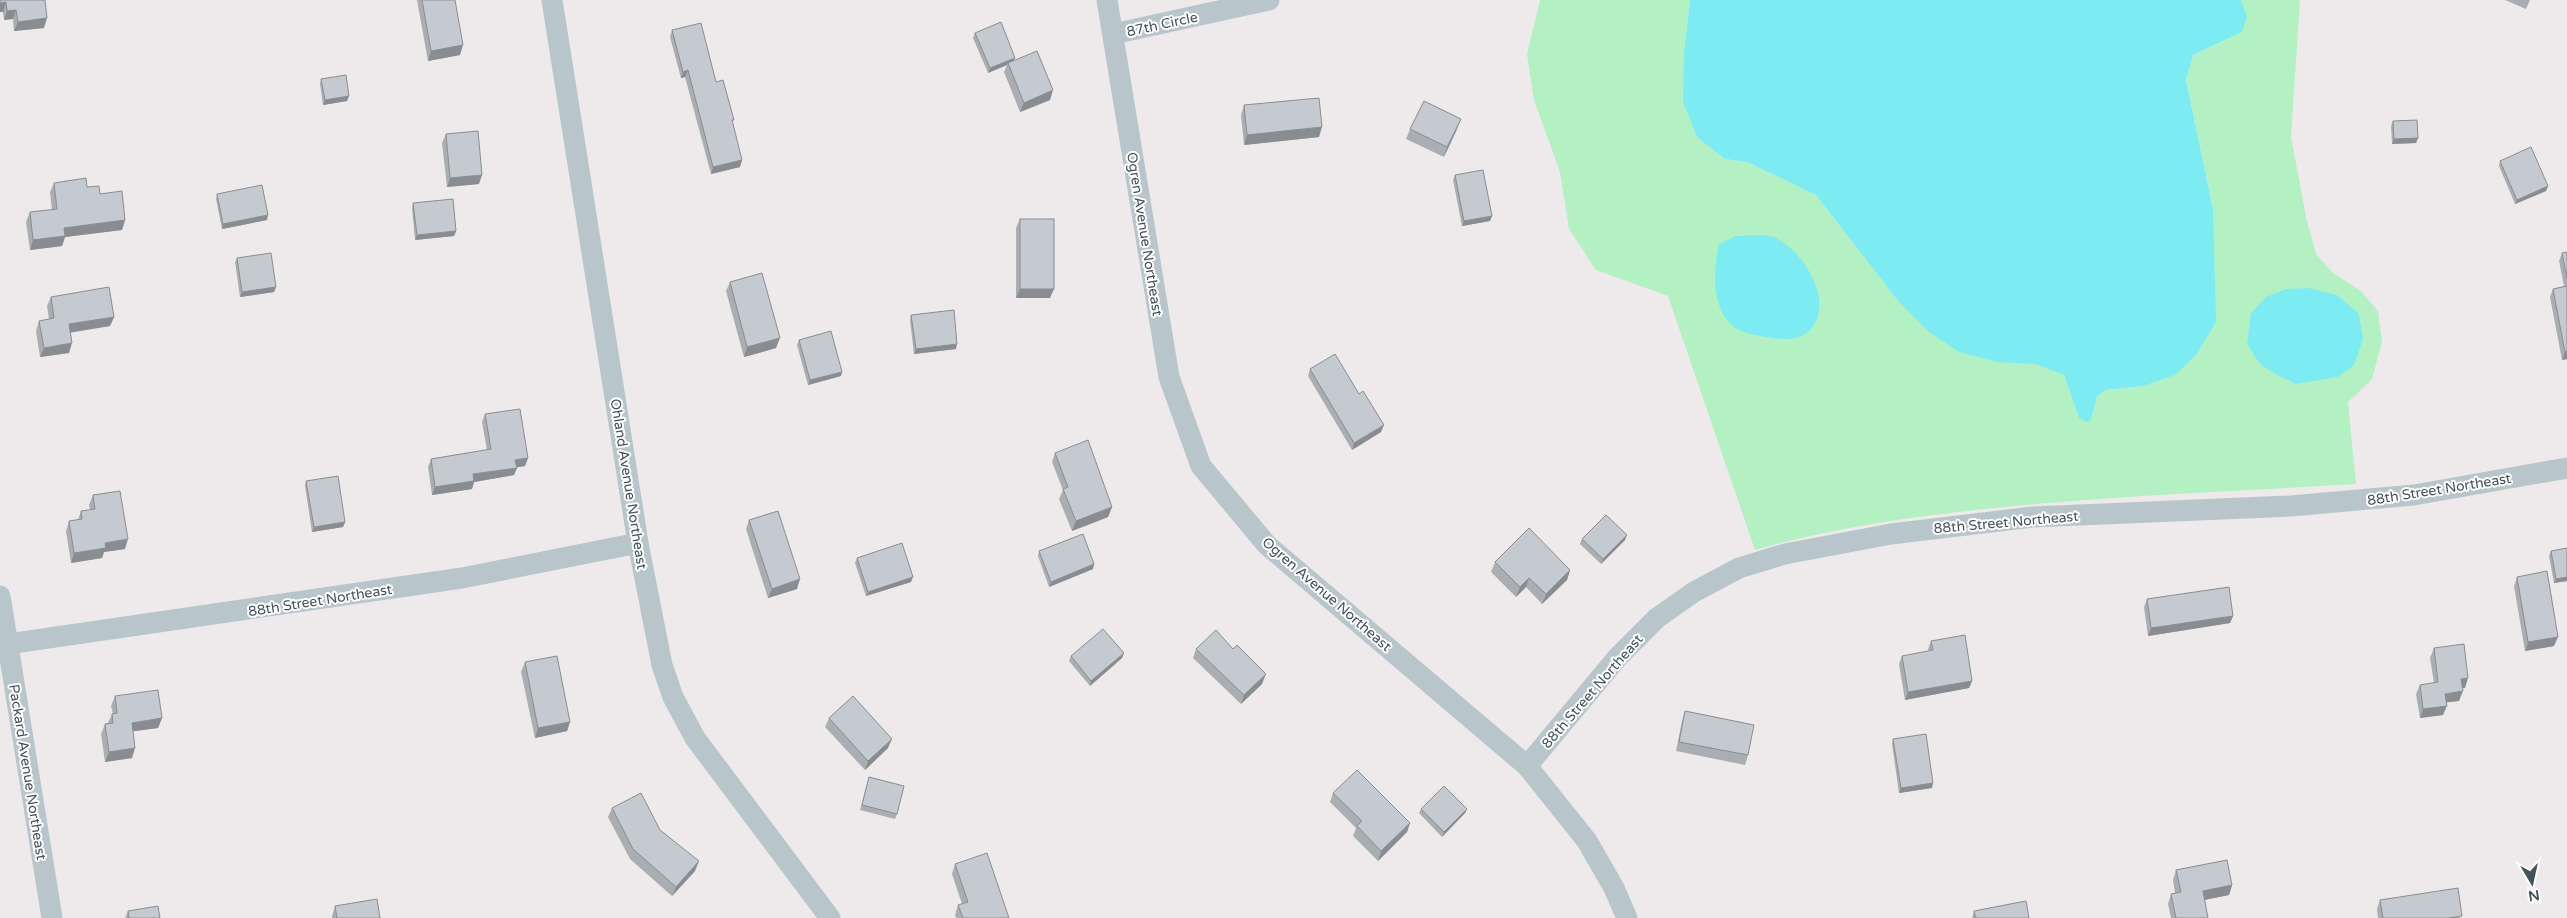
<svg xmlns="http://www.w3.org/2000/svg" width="2567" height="918" font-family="'Varela Round',sans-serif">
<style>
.green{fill:#b4f1c2}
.water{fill:#7debf2}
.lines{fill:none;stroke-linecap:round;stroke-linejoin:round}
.street{stroke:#b8c6cc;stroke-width:21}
.wall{fill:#a9aeb2}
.shaded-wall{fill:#898d91}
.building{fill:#c4cacf;stroke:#898d91}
.labels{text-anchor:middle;stroke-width:4;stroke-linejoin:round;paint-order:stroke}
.street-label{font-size:14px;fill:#425259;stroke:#fff}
</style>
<rect width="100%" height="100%" fill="#eeeaeb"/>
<path class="green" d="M1540 0H1690L1684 52 1725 159 1747 162 1816 195 1898 301 2018 362 2035 364 2064 375 2079 418 2091 419 2097 396 2106 390 2143 386 2214 286 2213 209 2186 79 2193 55 2230 38 2247 17 2241 0H2300L2291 137 2306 217 2316 254 2333 273 2361 291 2378 311 2382 342 2372 379 2348 402 2356 484C2226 492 2096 496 1967 511 1896 519 1824 530 1755 550L1668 296 1596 270 1569 229 1560 172 1534 100 1527 54Z"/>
<g class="water">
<path d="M1690 0H2241L2247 17 2242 32 2193 55 2186 80 2213 209 2216 322 2196 355 2175 375 2143 386 2106 390 2097 396 2091 420 2087 422 2079 418 2064 375 2035 364 1997 362 1959 352 1929 332 1898 301 1816 195 1747 162 1725 159 1697 137 1683 102 1684 52Z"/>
<path d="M1736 236C1747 236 1765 233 1774 237 1803 250 1837 303 1809 331 1800 340 1785 340 1773 338 1759 336 1736 333 1728 321 1711 300 1714 268 1719 244Z"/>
<path d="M2308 288 2337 295 2359 314 2363 339 2354 365 2338 377 2296 384 2275 374 2260 364 2247 344 2251 313 2266 297 2286 289Z"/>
</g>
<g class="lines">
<g class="street">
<path d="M552 0 638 543 662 665 673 697 695 738 830 918"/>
<path d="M1107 0 1169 377 1201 466 1267 545 1527 766 1587 841 1614 888 1627 918"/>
<path d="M1113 34 1269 0"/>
<path d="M0 596 52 918"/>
<path d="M0 645 462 578 638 543"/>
<path d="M1527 766 1617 658 1657 618 1694 592 1739 568 1785 554 1891 534 2033 517 2291 506 2414 495 2567 468"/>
</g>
</g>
<g class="wall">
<path d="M0 0H45L44 28 14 31 13 19 4 20 3 12H0Z"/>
<path d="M417 0H455L460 55 428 61Z"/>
<path d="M2505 0H2530L2526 9Z"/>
<path d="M672 30 716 82 742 160 740 167 711 174 685 77 681 78 670 37Z"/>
<path d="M975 33 1014 60 1050 100 1020 112 1004 72 1007 65 988 73 973 38Z"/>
<path d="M321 79 349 96 347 101 323 105 320 84Z"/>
<path d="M1244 105 1319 137 1244 145 1241 115Z"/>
<path d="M2393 121 2418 138 2416 143 2392 144 2391 126Z"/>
<path d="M1410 129H1457L1444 157 1406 139Z"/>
<path d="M446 134 479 184 447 187 442 143Z"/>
<path d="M2500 161 2548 186 2546 191 2515 204 2499 166Z"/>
<path d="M1455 175 1492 216 1490 221 1462 226 1453 180Z"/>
<path d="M54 183 87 187 100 194 125 220 122 230 65 237 62 246 30 250 26 222 30 212 52 210 50 192Z"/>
<path d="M217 194 267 220 222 229 216 199Z"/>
<path d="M413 203 456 231 454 236 415 240 412 208Z"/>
<path d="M1020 219 1050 298H1016V228Z"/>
<path d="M2567 252V359L2562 360 2550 297 2553 289 2564 286 2559 261 2562 253Z"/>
<path d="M237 258 276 287 274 292 240 297 235 262Z"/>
<path d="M730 282 776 348 744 357 726 291Z"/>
<path d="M51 297 114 317 110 326 70 333 69 353 40 357 36 331 39 321 49 319 47 306Z"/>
<path d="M911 315 956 349 914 354 910 320Z"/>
<path d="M799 340 841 376 808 385 797 345Z"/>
<path d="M1310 369 1381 432 1352 450 1308 376Z"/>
<path d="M485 414 528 458 525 466 517 467 514 475 474 482 472 489 432 495 428 467 431 459 487 450 482 422Z"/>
<path d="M1055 453 1112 507 1108 517 1072 531 1059 499 1063 490 1052 462Z"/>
<path d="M306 481 345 522 343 527 312 532 305 486Z"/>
<path d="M93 495 125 549 104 552 102 558 71 563 66 531 69 521 78 520 81 511 90 510 89 505Z"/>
<path d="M749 520 797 589 768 598 746 529Z"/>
<path d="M1582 539 1625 540 1601 564 1580 544Z"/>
<path d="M2567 548V581L2554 583 2549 556 2551 551Z"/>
<path d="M1039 551 1094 564 1093 569 1049 587 1038 556Z"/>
<path d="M857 558 911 582 866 596 855 563Z"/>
<path d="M1495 562 1570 570 1567 580 1542 604 1526 587 1516 597 1491 572Z"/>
<path d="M2517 577 2554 646 2525 651 2514 586Z"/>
<path d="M2147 599 2233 616 2230 623 2148 636 2144 607Z"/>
<path d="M1931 641 1972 681 1969 688 1905 700 1899 664 1902 656 1929 651 1928 649Z"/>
<path d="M2434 648 2465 688H2462L2459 701 2446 702 2443 715 2420 718 2416 694 2420 685 2434 683 2430 658Z"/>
<path d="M1196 649 1262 684 1241 704 1193 658Z"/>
<path d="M1124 653 1122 658 1090 686 1069 661 1071 656Z"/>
<path d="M525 662 570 722 567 731 535 738 521 672Z"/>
<path d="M115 696 162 718 158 728 133 731 132 758 105 762 101 734 105 724 108 723 112 714H113L111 706Z"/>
<path d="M1685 711 1748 755 1745 765 1676 751 1682 721Z"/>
<path d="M829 718 888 748 865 770 825 727Z"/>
<path d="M1893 739 1932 788 1899 793 1892 744Z"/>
<path d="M869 777 897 814 895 819 860 810Z"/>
<path d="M1333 793 1410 823 1407 832 1378 861 1353 836 1356 828 1330 802Z"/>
<path d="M612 808 660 830 695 871 672 896 630 859 608 817Z"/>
<path d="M1421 809H1467L1465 813 1442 837 1419 813Z"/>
<path d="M955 864 1009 918H956L955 915 958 905 962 904 952 874Z"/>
<path d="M2176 870 2232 885 2229 895 2204 900 2208 918H2171L2168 904 2171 894 2175 893 2173 880Z"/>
<path d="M2380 900 2462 918H2378L2377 909Z"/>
<path d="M335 906 380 918H332V916Z"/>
<path d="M128 911 160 918H125Z"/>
<path d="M1974 911 2029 918H1972Z"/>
</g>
<g class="shaded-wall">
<path d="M6 2 3 12H0V3Z"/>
<path d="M16 10 13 19 4 20 7 11Z"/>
<path d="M47 18 44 28 14 31 18 22Z"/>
<path d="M463 45 460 55 428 61 431 51Z"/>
<path d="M1015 58 1013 62 1008 63 1007 65 988 73 990 68Z"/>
<path d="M688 70 685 77 681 78 683 72Z"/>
<path d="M1053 90 1050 100 1020 112 1024 103Z"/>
<path d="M349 96 347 101 323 105 325 100Z"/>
<path d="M1461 119 1457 129 1444 157 1447 147Z"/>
<path d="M1322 127 1319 137 1244 145 1247 135Z"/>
<path d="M2418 138 2416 143 2392 144 2394 139Z"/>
<path d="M742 160 740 167 711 174 713 167Z"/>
<path d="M482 175 479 184 447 187 450 178Z"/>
<path d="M2548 186 2546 191 2515 204 2517 200Z"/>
<path d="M268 215 267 220 222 229 223 224Z"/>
<path d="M1492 216 1490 221 1462 226 1464 221Z"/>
<path d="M125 220 122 230 65 237 62 246 30 250 33 240 64 228Z"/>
<path d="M456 231 454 236 415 240 417 235Z"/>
<path d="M276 287 274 292 240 297 242 292Z"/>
<path d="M1020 289H1054L1050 298H1016Z"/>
<path d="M114 317 110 326 65 333 69 324Z"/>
<path d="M780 338 776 348 744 357 747 347Z"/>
<path d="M72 343 69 353 40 357 44 348Z"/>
<path d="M957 344 956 349 914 354 916 349Z"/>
<path d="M2567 351V359L2562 360 2565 352Z"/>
<path d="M842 372 841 376 808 385 810 380Z"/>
<path d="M1384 425 1381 432 1352 450 1354 443Z"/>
<path d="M528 458 525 466 513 468 515 460Z"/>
<path d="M517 468 514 475 474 482 472 489 432 495 435 487 473 474Z"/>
<path d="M1112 507 1108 517 1072 531 1076 521Z"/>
<path d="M345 522 343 527 312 532 314 527Z"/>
<path d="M1627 535 1625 540 1601 564 1603 559Z"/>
<path d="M128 539 125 549 104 552 102 558 71 563 74 553 105 543Z"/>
<path d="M1094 564 1093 569 1049 587 1051 582Z"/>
<path d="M1570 570 1567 580 1542 604 1546 594Z"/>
<path d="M913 577 911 582 866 596 868 592Z"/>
<path d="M2567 577V581L2554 583 2556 579Z"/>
<path d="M1529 578 1526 587 1516 597 1520 587Z"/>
<path d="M800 579 797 589 768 598 772 589Z"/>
<path d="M2233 616 2230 623 2148 636 2151 628Z"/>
<path d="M2558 637 2554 646 2525 651 2528 642Z"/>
<path d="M1124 653 1122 658 1090 686 1091 681Z"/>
<path d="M1266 674 1262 684 1241 704 1244 695Z"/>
<path d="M2468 678 2465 688 2458 689 2461 679Z"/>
<path d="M1972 681 1969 688 1905 700 1908 692Z"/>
<path d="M2463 691 2459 701 2442 703 2445 694Z"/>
<path d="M2447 706 2443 715 2420 718 2423 709Z"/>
<path d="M162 718 158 728 128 732 132 723Z"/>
<path d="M570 722 567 731 535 738 538 728Z"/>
<path d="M892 739 888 748 865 770 868 761Z"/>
<path d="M135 748 132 758 105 762 109 752Z"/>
<path d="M1933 783 1932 788 1899 793 1901 788Z"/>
<path d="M1467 809 1465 813 1442 837 1444 832Z"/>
<path d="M1410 823 1407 832 1378 861 1381 851Z"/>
<path d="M699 861 695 871 672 896 676 887Z"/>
<path d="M2232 885 2229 895 2199 901 2203 891Z"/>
</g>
<g class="building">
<path d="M0 0H45L47 18 18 22 16 10 7 11 6 2 0 3Z"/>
<path d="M422 0H455L463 45 431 51Z"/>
<path d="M1001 22 1015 58 990 68 975 33Z"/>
<path d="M701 23 716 82 723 80 734 120H732L742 160 713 167 688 70 683 72 672 30Z"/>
<path d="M1037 51 1053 90 1024 103 1008 63Z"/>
<path d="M346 75 349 96 325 100 321 79Z"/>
<path d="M1319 98 1322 127 1247 135 1244 105Z"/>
<path d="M1424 101 1461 119 1447 147 1410 129Z"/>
<path d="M2417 120 2418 138 2394 139 2393 121Z"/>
<path d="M478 131 482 175 450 178 446 134Z"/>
<path d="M2531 147 2548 186 2517 200 2500 161Z"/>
<path d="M1483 170 1492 216 1464 221 1455 175Z"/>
<path d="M86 178 87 187 99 186 100 194 122 191 125 220 64 228 65 236 33 240 30 212 57 209 54 183Z"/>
<path d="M262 185 268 215 223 224 217 194Z"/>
<path d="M453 199 456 231 417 235 413 203Z"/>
<rect x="1020" y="219" width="34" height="70"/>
<path d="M2567 252V279L2562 253Z"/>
<path d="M271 253 276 287 242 292 237 258Z"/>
<path d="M762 273 780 338 747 347 730 282Z"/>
<path d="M2567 286V351L2565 352 2553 289Z"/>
<path d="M109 287 114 317 69 324 72 343 44 348 39 321 54 318 51 297Z"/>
<path d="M954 310 957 344 916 349 911 315Z"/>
<path d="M831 331 842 372 810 380 799 340Z"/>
<path d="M1335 354 1359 394 1363 391 1384 425 1354 443 1310 369Z"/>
<path d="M520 409 528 458 515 460 517 468 473 474 474 481 435 487 431 459 491 449 485 414Z"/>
<path d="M1088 440 1112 507 1076 521 1063 489 1068 487 1055 453Z"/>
<path d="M338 476 345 522 314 527 306 481Z"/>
<path d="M120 491 128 539 105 543 106 548 74 553 69 521 82 519 81 511 95 509 93 495Z"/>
<path d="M778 511 800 579 772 589 749 520Z"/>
<path d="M1606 515 1627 535 1603 559 1582 539Z"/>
<path d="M1529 528 1570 570 1546 594 1529 578 1520 587 1495 562Z"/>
<path d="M1083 534 1094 564 1051 582 1039 551Z"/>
<path d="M902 543 913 577 868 592 857 558Z"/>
<path d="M2567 548V577L2556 579 2551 551Z"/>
<path d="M2547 571 2558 637 2528 642 2517 577Z"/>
<path d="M2229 587 2233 616 2151 628 2147 599Z"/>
<path d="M1103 629 1124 653 1091 681 1071 656Z"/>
<path d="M1216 630 1233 649 1237 645 1266 674 1244 695 1196 649Z"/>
<path d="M1965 635 1972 681 1908 692 1902 656 1933 650 1931 641Z"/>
<path d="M2464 644 2468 678 2461 679 2463 691 2445 694 2447 706 2423 709 2420 685 2438 682 2434 648Z"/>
<path d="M557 656 570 722 538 728 525 662Z"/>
<path d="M158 690 162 718 132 723 135 748 109 752 105 724 113 723 112 714 117 713 115 696Z"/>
<path d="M853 696 892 739 868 761 829 718Z"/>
<path d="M1685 711 1754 725 1748 755 1679 742Z"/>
<path d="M1926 734 1933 783 1901 788 1893 739Z"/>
<path d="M1357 770 1410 823 1381 851 1357 826 1362 821 1333 793Z"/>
<path d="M869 777 904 786 897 814 862 805Z"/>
<path d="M1444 786 1467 809 1444 832 1421 809Z"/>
<path d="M641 793 660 830 699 861 676 887 633 849 612 808Z"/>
<path d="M987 853 1009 918H963L958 905 968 902 955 864Z"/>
<path d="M2227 860 2232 885 2203 891 2208 918H2176L2171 894 2181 892 2176 870Z"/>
<path d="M2458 888 2462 916 2449 918H2383L2380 900Z"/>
<path d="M377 899 380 918H337L335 906Z"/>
<path d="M2026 901 2029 918H1976L1974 911Z"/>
<path d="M158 906 160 918H129L128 911Z"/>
</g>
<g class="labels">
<g class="street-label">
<text transform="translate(1162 24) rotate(-12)" y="5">87th Circle</text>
<text transform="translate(1145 234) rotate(81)" y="5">Ogren Avenue Northeast</text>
<text transform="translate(629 484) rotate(81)" y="5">Ohland Avenue Northeast</text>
<text transform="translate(2439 489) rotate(-9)" y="5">88th Street Northeast</text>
<text transform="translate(2006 522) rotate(-5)" y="5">88th Street Northeast</text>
<text transform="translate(1327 594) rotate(41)" y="5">Ogren Avenue Northeast</text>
<text transform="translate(320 600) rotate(-9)" y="5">88th Street Northeast</text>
<text transform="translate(1592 691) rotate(-49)" y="5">88th Street Northeast</text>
<text transform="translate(28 772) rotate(81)" y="5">Packard Avenue Northeast</text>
</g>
</g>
<g transform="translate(2532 883) rotate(171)" stroke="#ffffff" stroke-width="4" paint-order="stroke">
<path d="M0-4L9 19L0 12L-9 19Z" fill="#425259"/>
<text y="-8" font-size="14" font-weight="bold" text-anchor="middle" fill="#425259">N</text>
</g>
</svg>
